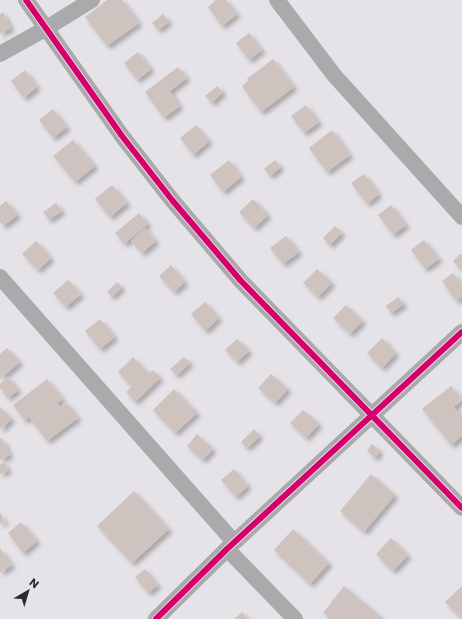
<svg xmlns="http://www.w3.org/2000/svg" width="462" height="619" font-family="Poppins,sans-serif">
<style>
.building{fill:#cec3bf;filter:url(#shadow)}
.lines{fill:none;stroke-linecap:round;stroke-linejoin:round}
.street{stroke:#aaa9ab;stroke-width:16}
.cycleway-casing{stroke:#e6e2e8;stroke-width:8}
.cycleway{stroke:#d6006c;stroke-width:6}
</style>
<defs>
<filter id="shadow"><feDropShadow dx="3.5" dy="3.5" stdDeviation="2" flood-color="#0004"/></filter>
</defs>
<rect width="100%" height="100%" fill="#e5e3e7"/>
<g class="building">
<path d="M107 0H122L139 23 107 46 85 17Z"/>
<path d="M216 0H226L237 14 222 26 208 7Z"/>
<path d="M3 12 11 28 0 34V14Z"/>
<path d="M163 14 169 22 158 30 152 23Z"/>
<path d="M249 33 262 50 249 60 236 43Z"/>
<path d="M138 52 151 69 137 80 124 63Z"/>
<path d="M273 59 294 87 261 112 242 86 248 81 247 79Z"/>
<path d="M178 67 187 78 170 91 180 106 164 118 145 92Z"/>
<path d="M25 70 37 87 24 98 11 81Z"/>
<path d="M217 86 223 92 212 103 205 96Z"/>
<path d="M306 105 319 122 304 133 291 116Z"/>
<path d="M53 109 67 127 53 138 39 120Z"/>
<path d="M196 125 209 141 193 155 180 138Z"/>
<path d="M332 130 350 155 327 172 309 148Z"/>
<path d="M73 140 95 166 75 182 53 156Z"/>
<path d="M229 160 241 177 223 192 210 175Z"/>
<path d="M275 160 281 167 270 176 264 169Z"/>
<path d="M364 174 379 194 367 204 351 183Z"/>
<path d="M112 185 127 203 110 217 95 199Z"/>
<path d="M253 199 268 215 254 228 239 212Z"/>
<path d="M6 201 18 215 3 226 0 222V206Z"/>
<path d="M56 203 62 211 49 220 43 212Z"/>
<path d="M391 205 406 225 393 235 378 215Z"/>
<path d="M139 213 148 224 124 244 115 233Z"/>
<path d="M335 226 342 233 330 245 323 238Z"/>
<path d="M145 228 156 241 142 253 131 241Z"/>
<path d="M286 236 299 252 283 264 270 248Z"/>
<path d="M424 240 439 259 425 269 411 250Z"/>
<path d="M36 241 51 258 38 270 22 254Z"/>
<path d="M460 254 462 255V267L460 269 453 261Z"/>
<path d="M171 265 185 282 174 292 159 276Z"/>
<path d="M317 269 332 283 318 297 303 283Z"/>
<path d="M453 273 462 285V297L456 301 442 281Z"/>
<path d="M68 280 81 294 66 307 53 293Z"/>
<path d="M117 282 122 287 112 297 107 292Z"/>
<path d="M398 297 404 304 391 313 386 306Z"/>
<path d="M205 302 219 318 205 331 191 314Z"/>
<path d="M346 305 363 321 350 334 333 318Z"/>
<path d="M100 319 115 337 100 349 85 331Z"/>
<path d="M382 338 396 353 382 368 367 353Z"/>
<path d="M237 339 249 351 237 362 225 350Z"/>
<path d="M7 348 20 362 0 379V354Z"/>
<path d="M133 357 149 374 153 370 160 378 135 402 126 392 132 386 118 372Z"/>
<path d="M184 357 190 363 177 375 170 369Z"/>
<path d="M271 374 288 389 275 403 258 388Z"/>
<path d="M8 377 18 390 8 398 0 388V384Z"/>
<path d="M47 379 63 399 57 403 61 408 67 403 78 418 47 441 29 417 25 421 13 405Z"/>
<path d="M451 386 462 400 454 407 462 418V436L451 445 422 409Z"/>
<path d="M174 389 197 413 175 433 153 410Z"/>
<path d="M0 407 12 419 1 429 0 428Z"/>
<path d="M303 410 319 424 306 438 290 423Z"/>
<path d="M254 429 260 436 247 448 241 442Z"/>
<path d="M197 434 213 449 203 460 187 446Z"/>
<path d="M2 438 10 455 0 460V439Z"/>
<path d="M372 444 380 451 375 458 367 451Z"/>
<path d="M5 463 8 471 0 474V464Z"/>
<path d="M234 469 248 486 236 497 221 480Z"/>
<path d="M371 474 395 495 364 532 340 511Z"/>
<path d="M134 491 169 529 132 563 97 526Z"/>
<path d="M0 512 5 522 0 524Z"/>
<path d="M21 522 37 541 23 553 8 533Z"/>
<path d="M293 529 329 563 310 584 274 550Z"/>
<path d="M391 538 408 555 393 571 376 554Z"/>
<path d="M0 548 12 565 0 573Z"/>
<path d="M145 569 158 585 148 593 135 577Z"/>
<path d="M344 586 381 617 380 619H330L323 613Z"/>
<path d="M462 586V619L445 602Z"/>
<path d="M242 612 248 619H234Z"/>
</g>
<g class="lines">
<g class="street">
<path d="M26 0 122 136 172 200 241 281 462 508"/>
<path d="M277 0 334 75 462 217"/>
<path d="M0 54 45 29 92 0"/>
<path d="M0 277 234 542"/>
<path d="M227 549 295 619"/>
<path d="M156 619 227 549 462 332"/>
</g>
<g class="cycleway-casing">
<g id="cycleway">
<path d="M26 0 122 136 172 200 241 281 462 508"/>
<path d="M156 619 227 549 462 332"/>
</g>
</g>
<use href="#cycleway" class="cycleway"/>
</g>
<g transform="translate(28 591) rotate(38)" stroke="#e6e2e8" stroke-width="3" paint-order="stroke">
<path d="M0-3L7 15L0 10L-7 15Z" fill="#2b2a2c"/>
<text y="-6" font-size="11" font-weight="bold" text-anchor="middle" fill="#2b2a2c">N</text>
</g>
</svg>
